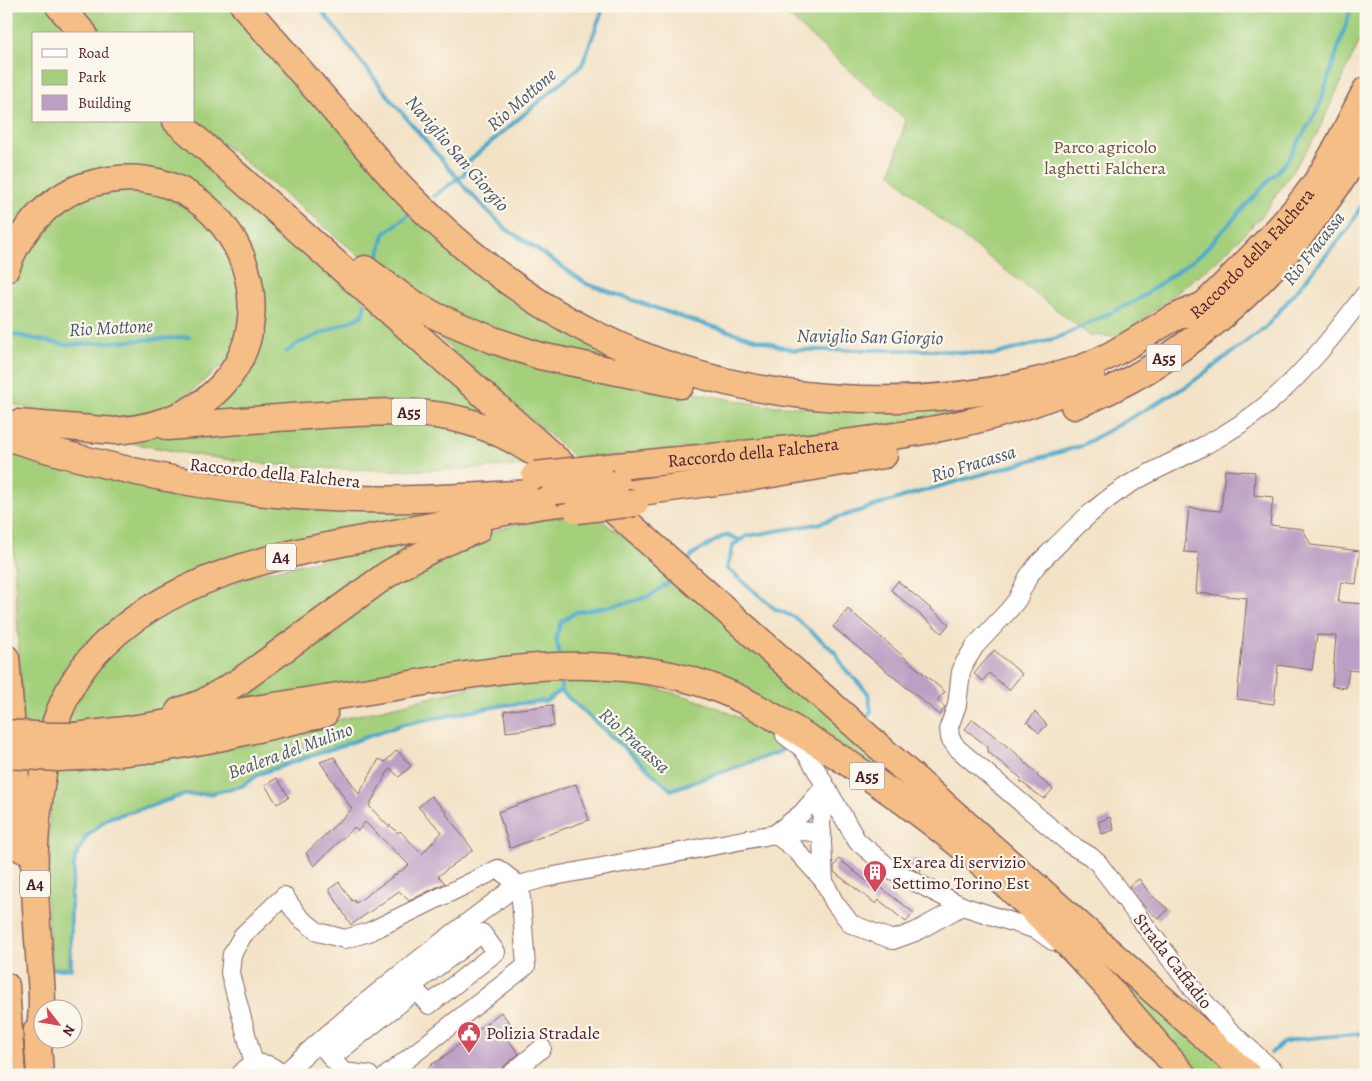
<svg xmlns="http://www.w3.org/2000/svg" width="1372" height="1081" font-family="Alegreya,serif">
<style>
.green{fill:#a4d07c;stroke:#777854}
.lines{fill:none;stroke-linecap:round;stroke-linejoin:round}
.stream{stroke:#4caacb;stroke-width:4}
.building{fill:#bb9fc4}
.minor-casing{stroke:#856361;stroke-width:20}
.highway-casing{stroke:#856361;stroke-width:29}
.minor{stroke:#fff;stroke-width:18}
.highway{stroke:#f6be87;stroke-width:26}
.highway-bridge-casing{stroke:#856361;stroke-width:29;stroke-linecap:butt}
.highway-bridge{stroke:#f6be87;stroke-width:26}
.labels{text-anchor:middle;stroke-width:4.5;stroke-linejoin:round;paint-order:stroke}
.shield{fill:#fbf7ec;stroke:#7f6065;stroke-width:1}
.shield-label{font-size:16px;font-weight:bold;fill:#4a1f2b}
.park-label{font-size:18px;fill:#655443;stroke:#fbf7ec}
.street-label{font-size:18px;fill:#4a1f2b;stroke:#fbf7ec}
.poi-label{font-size:18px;fill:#4a1f2b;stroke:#fbf7ec;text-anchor:start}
.water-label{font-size:19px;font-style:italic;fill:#4b576b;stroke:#fbf7ec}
</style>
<rect width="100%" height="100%" fill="#fbf7ec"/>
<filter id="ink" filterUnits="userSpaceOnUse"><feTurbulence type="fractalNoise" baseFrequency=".02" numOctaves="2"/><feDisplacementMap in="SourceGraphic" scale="10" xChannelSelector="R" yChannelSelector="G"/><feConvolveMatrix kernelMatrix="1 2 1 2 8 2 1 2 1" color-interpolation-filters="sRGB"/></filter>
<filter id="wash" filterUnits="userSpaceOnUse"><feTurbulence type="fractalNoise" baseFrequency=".0096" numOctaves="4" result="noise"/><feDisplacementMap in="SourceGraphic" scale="20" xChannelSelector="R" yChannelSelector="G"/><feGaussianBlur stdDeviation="1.12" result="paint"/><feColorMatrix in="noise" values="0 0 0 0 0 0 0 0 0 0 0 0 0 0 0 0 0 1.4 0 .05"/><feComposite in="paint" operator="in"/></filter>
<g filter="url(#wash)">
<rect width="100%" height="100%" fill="#f3e2c6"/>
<g class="green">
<path d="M6 6H50L73 34H34V121H164L503 425 197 417 252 352 224 213 104 174 6 255Z"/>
<path d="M76 6H232L390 186 644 369 474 326 367 262 194 120V34H102Z"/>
<path d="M777 6H1366V18L1360 40 1316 136 1262 216 1218 260 1121 337 1089 335 936 216 891 173 906 120Z"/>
<path d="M145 187 210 220 243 288 234 355 161 417 74 422 6 402 7 301 12 279 26 243 74 197Z"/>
<path d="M408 311 659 386 760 405 863 410 1008 398 918 422 578 460Z"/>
<path d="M371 418 452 424 536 464C428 474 318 472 210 457 180 453 150 446 121 441L122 437Z"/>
<path d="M8 452 110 479 434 509 435 514 127 610 97 634 71 666 30 777 26 776Z"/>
<path d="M593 513 686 588 968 836 665 665 225 706 383 585 481 535 511 526 544 519Z"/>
<path d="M436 535 193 701 153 712 104 723 65 725 93 669 162 612 256 574Z"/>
<path d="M576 677C639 683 691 692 747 722 761 730 774 736 786 747L771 754 671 788 562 690H559L546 700 403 723 258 773 242 785 210 792 183 793 148 805 107 817 85 836 74 857 70 894 69 967H51L46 887 52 771 293 731 477 686 528 679Z"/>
<path d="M1035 896 1236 1075H1192Z"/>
</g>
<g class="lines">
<g class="stream">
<path d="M318 6 392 101 469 192 506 229 525 241 587 284 687 319 793 350H934L993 355 1057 338 1136 301 1201 254 1287 161 1318 109 1352 6"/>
<path d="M434 196 464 174 470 160 582 65 604 6"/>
<path d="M376 266 384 234 413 211"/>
<path d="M6 333 66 345 189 337"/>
<path d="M286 352 297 344 362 316 365 304"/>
<path d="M687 561 693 554 725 535 741 540"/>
<path d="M559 653 556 636 561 622 576 612 626 603 650 596 670 581 674 576"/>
<path d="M561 691 671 790 782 751"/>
<path d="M868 716 871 711 868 693 844 668 835 652 794 617 775 609 727 568 733 545 747 536 817 524 913 494 1081 446 1187 386 1266 327 1349 228 1366 197"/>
<path d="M50 969H71V894L75 858 86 837 108 818 148 807 183 795 209 794 242 786 259 774 404 724 504 705 546 701 561 691 560 679"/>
<path d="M1271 1053 1283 1043 1300 1039 1366 1033"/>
<path d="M872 1075 899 1071 944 1075"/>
</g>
</g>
<g id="blocks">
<g class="building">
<path d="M1225 470 1255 472 1254 495 1273 497 1270 525 1303 529 1311 545 1360 551 1356 584 1341 582 1338 602 1366 604V672L1349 670 1346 688 1332 686 1336 636 1317 635 1312 670 1278 665 1274 704 1237 699 1247 598 1196 593 1199 553 1184 552 1189 508 1221 511Z"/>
<path d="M898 581 949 624 942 633 891 590Z"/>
<path d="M848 609 945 692 937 700 945 707 940 715 833 627Z"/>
<path d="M994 650 1022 674 1009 690 989 673 983 681 974 674Z"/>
<path d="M552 705 554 726 506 732 504 711Z"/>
<path d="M1035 712 1047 725 1039 733 1027 722Z"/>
<path d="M973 719 1023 759 1022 760 1038 774 1037 776 1053 789 1044 799 1020 781 1022 779 988 752V747L965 729Z"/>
<path d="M397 750 411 766 399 777 390 768 369 806 389 827 390 825 398 833 400 831 422 854 442 832 418 807 431 796 447 813 446 814 473 850 438 876 445 883 409 901 399 891 351 925 329 889 339 882 352 901 354 900 356 903 409 865 365 822 358 831 354 827 314 866 306 853 352 809 320 762 334 757 359 794 379 759 385 762Z"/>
<path d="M277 778 289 797 277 804 265 785Z"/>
<path d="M576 784 589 820 510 848 498 812Z"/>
<path d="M1110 817 1114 830 1102 834 1098 822Z"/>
<path d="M909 858 922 860 920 873 907 866Z"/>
<path d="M839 859 874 887 879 886 914 913 906 922 879 900 876 904 834 872V866Z"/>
<path d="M1139 879 1151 895 1168 909 1159 919 1144 906 1129 886Z"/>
<path d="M501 1012 517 1032 508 1040 519 1054 503 1067 494 1075H424L432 1064 438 1061Z"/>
</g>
</g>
</g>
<g filter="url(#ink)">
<use href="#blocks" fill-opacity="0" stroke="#856361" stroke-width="1"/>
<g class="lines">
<g class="minor-casing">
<g id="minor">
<path d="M785 735 802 748 810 759 857 841 892 870 962 906 1037 930 1053 941"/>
<path d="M825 786 821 823 824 881 834 902 851 924 893 940 915 932 962 906"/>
<path d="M824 881 795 849 775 834 802 813 825 786"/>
<path d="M325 1049 343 1072 369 1075"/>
<path d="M326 1051 482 933 496 952 429 1005 419 994 414 992 331 1058"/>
<path d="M254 1064 230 973 232 954 243 935 284 896 299 917 318 932 345 939 369 932 498 869 520 886 526 966 387 1075"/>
<path d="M240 1075C251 1060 269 1060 281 1075"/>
<path d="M283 1075C353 1008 431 950 508 892L523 884 544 878 775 834 802 831 822 833"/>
<path d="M510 1075 542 1048"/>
<path d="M1278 1075 1227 1028 1193 989 1098 863 1090 856 1071 845 957 748 950 738 949 727 957 705 961 672 964 664 975 646 1008 611 1017 600 1028 577 1037 565C1065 538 1092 508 1125 487 1150 471 1179 460 1205 445 1228 433 1251 418 1271 401 1307 370 1337 331 1366 293"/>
</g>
</g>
<g class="highway-casing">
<g id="highway">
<path d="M59 6 84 34"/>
<path d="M244 6 399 185C520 313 662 388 840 398 919 403 998 394 1073 371 1108 360 1137 339 1168 321 1179 315 1192 310 1204 305"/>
<path d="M176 121 1248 1075"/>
<path d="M6 269C18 233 47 199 84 186 256 129 340 410 116 431L18 423"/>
<path d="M365 269 406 299 436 316 493 340 540 356 681 385"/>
<path id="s1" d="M1192 315C1210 301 1225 284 1242 267 1269 239 1297 211 1319 178 1337 150 1351 119 1366 90"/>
<path d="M1074 406C1178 365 1267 288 1330 196 1343 178 1356 158 1366 138"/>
<path d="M168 427C219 423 270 418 321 415 400 411 461 405 531 451"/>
<path d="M6 437C120 473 236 496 356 499 415 501 474 496 534 493"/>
<path id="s2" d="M599 468C663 461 727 456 791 449 894 438 998 425 1092 379"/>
<path d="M626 494 753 477 884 455"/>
<path d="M6 658 22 849"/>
<path d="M179 711 202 703 240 681 385 576C415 557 444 541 477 530"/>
<path d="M75 736 124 730C212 716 300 702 388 688 454 677 521 664 588 666 628 667 669 672 707 685 748 699 784 723 820 745 919 807 1012 883 1091 969 1123 1003 1153 1039 1183 1075"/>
<path d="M77 757 164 748 218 738 324 714"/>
<path d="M6 986 12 1075"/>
<path d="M37 1030 40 1075"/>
<path d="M38 1047C39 1032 42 1017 42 1003 42 986 40 970 39 954 36 910 32 864 37 820 42 766 53 701 91 658 164 575 281 554 384 535 437 525 489 515 542 505L567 502"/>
</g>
</g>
<use href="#minor" class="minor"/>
<use href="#highway" class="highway"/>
<g class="highway-bridge-casing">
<g id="highway-bridge">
<path d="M535 475 599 468"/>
<path d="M555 491 616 484"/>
<path d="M577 510 635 503"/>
<path d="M6 733 48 736H75"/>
<path d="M6 755 58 758 77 757"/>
</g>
</g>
<use href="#highway-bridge" class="highway-bridge"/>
</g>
</g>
<defs>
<g id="building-pin" transform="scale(1.25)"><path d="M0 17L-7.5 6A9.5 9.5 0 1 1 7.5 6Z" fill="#d1495b" stroke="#fbf7ec"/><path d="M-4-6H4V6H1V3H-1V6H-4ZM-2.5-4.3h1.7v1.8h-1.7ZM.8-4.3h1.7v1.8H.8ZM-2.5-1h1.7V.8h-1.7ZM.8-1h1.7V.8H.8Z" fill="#fff"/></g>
<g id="civic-pin" transform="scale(1.25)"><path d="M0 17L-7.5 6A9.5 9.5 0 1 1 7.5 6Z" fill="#d1495b" stroke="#fbf7ec"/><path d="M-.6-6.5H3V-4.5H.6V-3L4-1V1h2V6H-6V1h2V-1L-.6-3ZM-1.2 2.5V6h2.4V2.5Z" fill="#fff"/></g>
</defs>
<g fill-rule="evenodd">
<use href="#building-pin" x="875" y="872"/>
<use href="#civic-pin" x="469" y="1033"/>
</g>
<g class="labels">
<g class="shield">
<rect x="1146.5" y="344.5" width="35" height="27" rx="4"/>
<rect x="391.5" y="398.5" width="35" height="27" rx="4"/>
<rect x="266" y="543.5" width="30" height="27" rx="4"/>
<rect x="849.5" y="762.5" width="35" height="27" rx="4"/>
<rect x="20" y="870.5" width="30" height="27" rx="4"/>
</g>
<g class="shield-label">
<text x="1164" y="364">A55</text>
<text x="409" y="418">A55</text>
<text x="281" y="563">A4</text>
<text x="867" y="782">A55</text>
<text x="35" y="890">A4</text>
</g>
<g class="park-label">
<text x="1105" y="153">Parco agricolo<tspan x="1105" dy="21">laghetti Falchera</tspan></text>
</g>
<g class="street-label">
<text dy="6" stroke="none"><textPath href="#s1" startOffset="86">Raccordo della Falchera</textPath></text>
<text dy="6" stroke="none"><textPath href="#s2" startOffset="155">Raccordo della Falchera</textPath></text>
<text transform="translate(275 473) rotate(6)" y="6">Raccordo della Falchera</text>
<text transform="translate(1173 961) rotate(52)" y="6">Strada Caffadio</text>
</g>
<g class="poi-label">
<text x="892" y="868">Ex area di servizio<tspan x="892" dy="21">Settimo Torino Est</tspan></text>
<text x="486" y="1039">Polizia Stradale</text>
</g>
<g class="water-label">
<text transform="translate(521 99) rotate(-41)" y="7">Rio Mottone</text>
<text transform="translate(458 153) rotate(49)" y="7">Naviglio San Giorgio</text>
<text transform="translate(1313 248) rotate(-52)" y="7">Rio Fracassa</text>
<text transform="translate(111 327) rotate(-3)" y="7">Rio Mottone</text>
<text transform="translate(870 336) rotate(1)" y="7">Naviglio San Giorgio</text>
<text transform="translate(973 463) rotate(-17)" y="7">Rio Fracassa</text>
<text transform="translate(635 740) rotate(42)" y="7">Rio Fracassa</text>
<text transform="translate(290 750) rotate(-20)" y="7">Bealera del Mulino</text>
</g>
</g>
<rect width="1372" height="1081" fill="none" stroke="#fbf7ec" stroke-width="25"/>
<rect x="32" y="32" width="162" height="90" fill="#fbf7ec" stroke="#b4a19f"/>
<rect x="42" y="49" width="25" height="8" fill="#ffffff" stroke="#b4a19f"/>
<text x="78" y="58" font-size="15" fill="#4a1f2b">Road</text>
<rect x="42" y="70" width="25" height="15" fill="#a4d07c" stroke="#b4a19f"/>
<text x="78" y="82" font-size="15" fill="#4a1f2b">Park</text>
<rect x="42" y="95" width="25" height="15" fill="#bb9fc4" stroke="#b4a19f"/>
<text x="78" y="108" font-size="15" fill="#4a1f2b">Building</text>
<g transform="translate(58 1024) rotate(121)"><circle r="24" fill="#fbf7ec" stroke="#b4a19f"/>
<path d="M0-4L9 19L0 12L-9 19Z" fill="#d1495b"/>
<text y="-8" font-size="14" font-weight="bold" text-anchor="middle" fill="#4a1f2b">N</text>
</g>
</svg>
